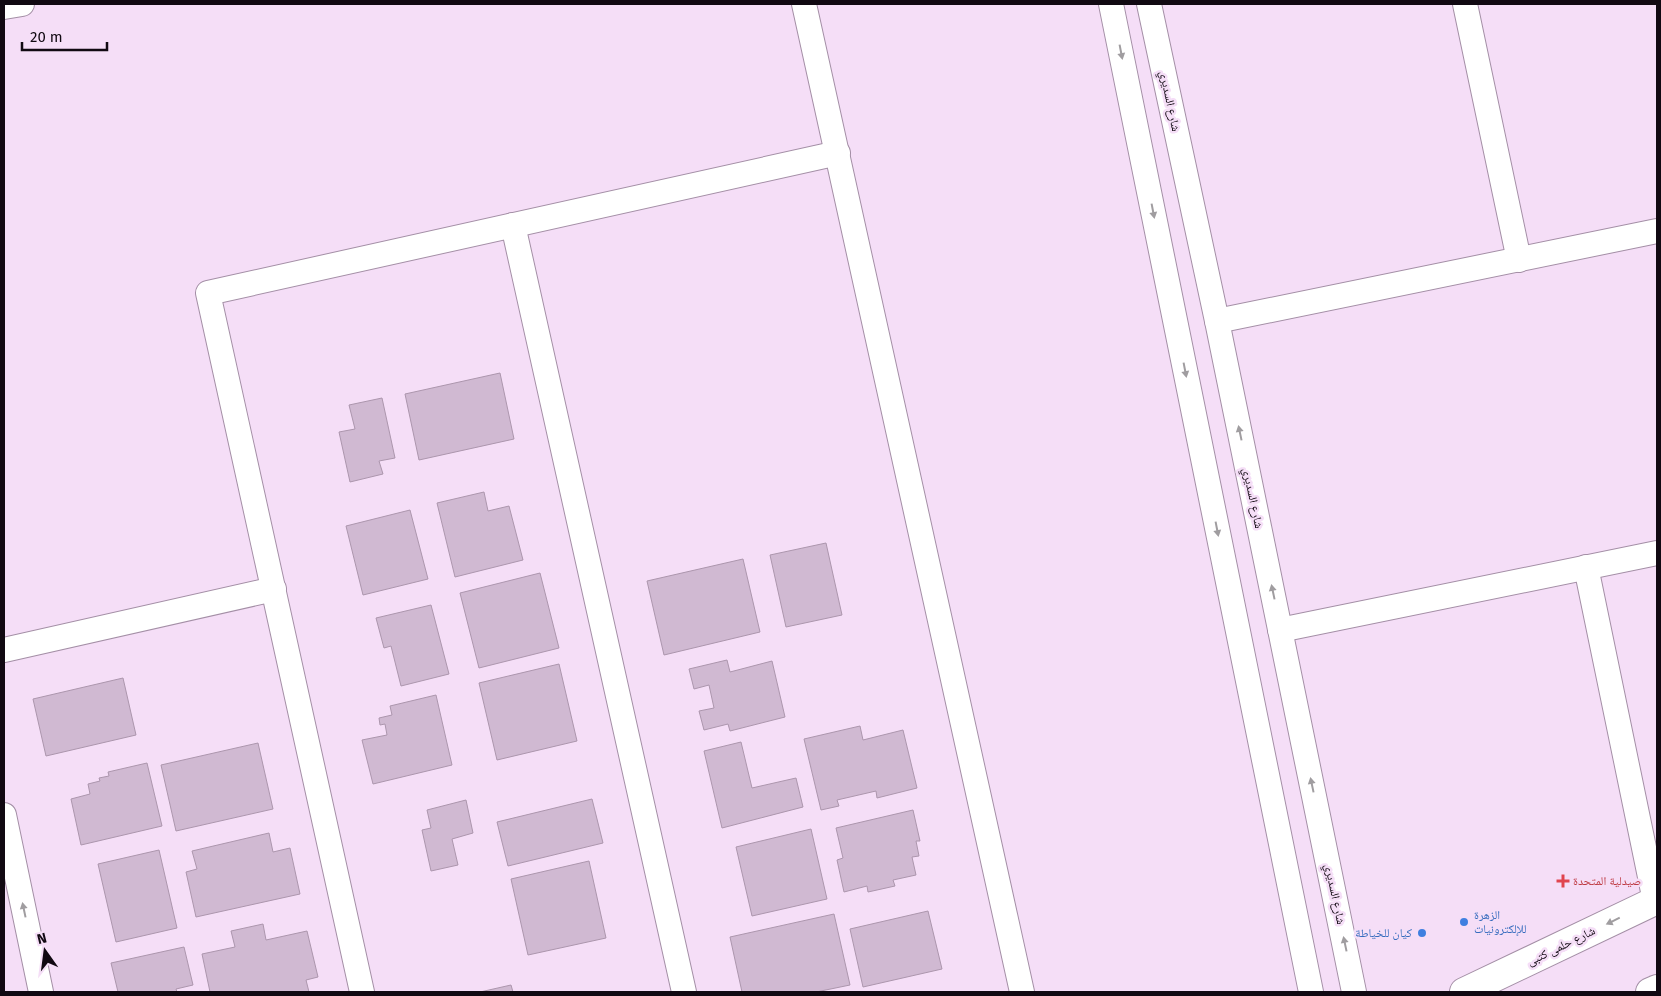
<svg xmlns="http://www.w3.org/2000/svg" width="1661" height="996" font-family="'Fira Sans','Noto Naskh Arabic',sans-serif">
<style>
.building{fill:#d0b9d2;stroke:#ac96ad}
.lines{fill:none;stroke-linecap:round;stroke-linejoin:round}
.street-casing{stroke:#a48fa6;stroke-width:26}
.secondary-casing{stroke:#a48fa6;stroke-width:30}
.street{stroke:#fff;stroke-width:24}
.secondary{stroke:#fff;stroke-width:28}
.oneway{fill:#a09da0}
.health-dot{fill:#e0444e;stroke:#f5def7;stroke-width:2}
.shop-dot{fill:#3f7fe0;stroke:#f5def7;stroke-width:2}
.labels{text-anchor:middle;stroke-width:5;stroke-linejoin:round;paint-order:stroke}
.street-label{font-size:12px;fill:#110912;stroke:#f5def7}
.health-label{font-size:12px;fill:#be3a42;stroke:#f5def7;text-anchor:start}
.shop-label{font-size:12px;fill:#366cbe;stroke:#f5def7;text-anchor:start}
</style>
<rect width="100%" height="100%" fill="#f5def7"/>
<g class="building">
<path d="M500 373 514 439 419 460 405 394Z"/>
<path d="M382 398 395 458 379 461 383 474 350 482 339 432 355 429 349 405Z"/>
<path d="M484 492 488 511 509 506 523 560 455 577 437 503Z"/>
<path d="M410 510 428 579 363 595 346 526Z"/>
<path d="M826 543 842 615 786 627 770 555Z"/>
<path d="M743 559 760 632 664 655 647 581Z"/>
<path d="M540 573 559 648 479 668 460 593Z"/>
<path d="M431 605 449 674 401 686 391 646 384 648 376 618Z"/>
<path d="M727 660 730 672 772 661 785 717 730 731 728 724 704 730 699 711 714 708 709 685 694 689 689 669Z"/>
<path d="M559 664 577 741 497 760 479 683Z"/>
<path d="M123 678 136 735 46 756 33 699Z"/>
<path d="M436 695 452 765 373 784 362 740 387 735 385 724 380 725 379 718 392 715 390 706Z"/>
<path d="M860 726 863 740 903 730 917 788 877 798 876 791 837 800 839 806 821 810 804 739Z"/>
<path d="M741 742 752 788 796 778 803 807 722 828 704 751Z"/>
<path d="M258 743 273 809 176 831 161 765Z"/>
<path d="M147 763 162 826 81 845 71 799 90 794 88 784 100 781 99 778 109 776 108 772Z"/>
<path d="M592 799 603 843 508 866 497 822Z"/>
<path d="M466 800 473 833 452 839 458 865 431 871 422 830 431 828 427 810Z"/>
<path d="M913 810 920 841H916L919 856 912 857 916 875 893 880 895 886 868 892 867 886 844 892 837 860 843 858 836 828Z"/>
<path d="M811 829 827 899 752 916 736 847Z"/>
<path d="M269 833 273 852 290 848 300 894 196 917 186 872 197 869 192 851Z"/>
<path d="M159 850 177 928 116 942 98 864Z"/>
<path d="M589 861 606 938 528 955 511 879Z"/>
<path d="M928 911 942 969 863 987 850 929Z"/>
<path d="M834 914 850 985 816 992H742L730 937Z"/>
<path d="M263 924 266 940 307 931 318 977 306 980 309 992H210L202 954 235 947 231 931Z"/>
<path d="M184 947 193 985 176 989 177 992H118L111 963Z"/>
<path d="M511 985 513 992H480Z"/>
</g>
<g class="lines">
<g class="street-casing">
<g id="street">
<path d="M804 4 1022 992"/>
<path d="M1111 4 1311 992"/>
<path d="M1149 4 1217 321 1354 992"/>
<path d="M1465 4 1519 260"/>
<path d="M4 7 22 4"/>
<path d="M513 225 684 992"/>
<path d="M1217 321 1657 231"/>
<path d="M1586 567 1655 901"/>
<path d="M1280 630 1657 553"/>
<path d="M4 650 274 589"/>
<path d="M4 815 41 992"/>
<path d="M362 992 208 293 838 153"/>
</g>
</g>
<g class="secondary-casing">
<g id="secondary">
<path d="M1464 992 1657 900"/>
<path d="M1650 992 1657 989"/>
</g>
</g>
<use href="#street" class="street"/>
<use href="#secondary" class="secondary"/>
</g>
<defs><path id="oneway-solid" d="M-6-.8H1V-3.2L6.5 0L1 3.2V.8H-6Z" transform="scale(1.25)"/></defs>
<g class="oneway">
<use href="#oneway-solid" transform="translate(1121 52) rotate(79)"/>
<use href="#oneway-solid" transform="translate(1153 211) rotate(79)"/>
<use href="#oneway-solid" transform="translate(1185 370) rotate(79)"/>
<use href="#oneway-solid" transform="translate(1240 433) rotate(-102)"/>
<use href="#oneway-solid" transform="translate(1217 529) rotate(79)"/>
<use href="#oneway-solid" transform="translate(1273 592) rotate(-102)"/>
<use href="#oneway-solid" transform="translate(1312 785) rotate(-102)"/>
<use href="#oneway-solid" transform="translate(24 910) rotate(-102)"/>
<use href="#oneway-solid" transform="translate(1613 921) rotate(154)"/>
<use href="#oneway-solid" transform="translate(1345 944) rotate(-102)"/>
</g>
<path class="health-dot" d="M1560.5 873.5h5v5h5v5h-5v5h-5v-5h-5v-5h5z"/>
<g class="shop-dot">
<circle cx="1464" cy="922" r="5"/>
<circle cx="1422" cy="933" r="5"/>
</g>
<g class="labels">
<g class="street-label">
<text transform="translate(1170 101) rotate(78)" y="4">شارع السديري</text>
<text transform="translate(1253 498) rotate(78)" y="4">شارع السديري</text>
<text transform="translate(1335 894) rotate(78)" y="4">شارع السديري</text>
<text transform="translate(1561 946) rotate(-26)" y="4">شارع حلمى كتبى</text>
</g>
<g class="health-label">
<text x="1573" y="885">صيدلية المتحدة</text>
</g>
<g class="shop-label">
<text x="1474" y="919">الزهرة<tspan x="1474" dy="14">للإلكترونيات</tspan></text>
<text x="1412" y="937" text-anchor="end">كيان للخياطة</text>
</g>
</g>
<rect width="1661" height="996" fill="none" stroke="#110912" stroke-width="10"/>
<g transform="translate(45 951) rotate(346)" stroke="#f5def7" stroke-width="4" paint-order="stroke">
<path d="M0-4L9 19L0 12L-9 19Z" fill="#110912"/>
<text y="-8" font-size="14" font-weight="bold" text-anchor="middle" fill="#110912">N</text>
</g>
<path d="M22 42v8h85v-8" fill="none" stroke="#110912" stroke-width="2.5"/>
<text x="30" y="42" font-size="15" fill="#110912" stroke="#f5def7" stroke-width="4" paint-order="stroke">20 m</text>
</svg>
